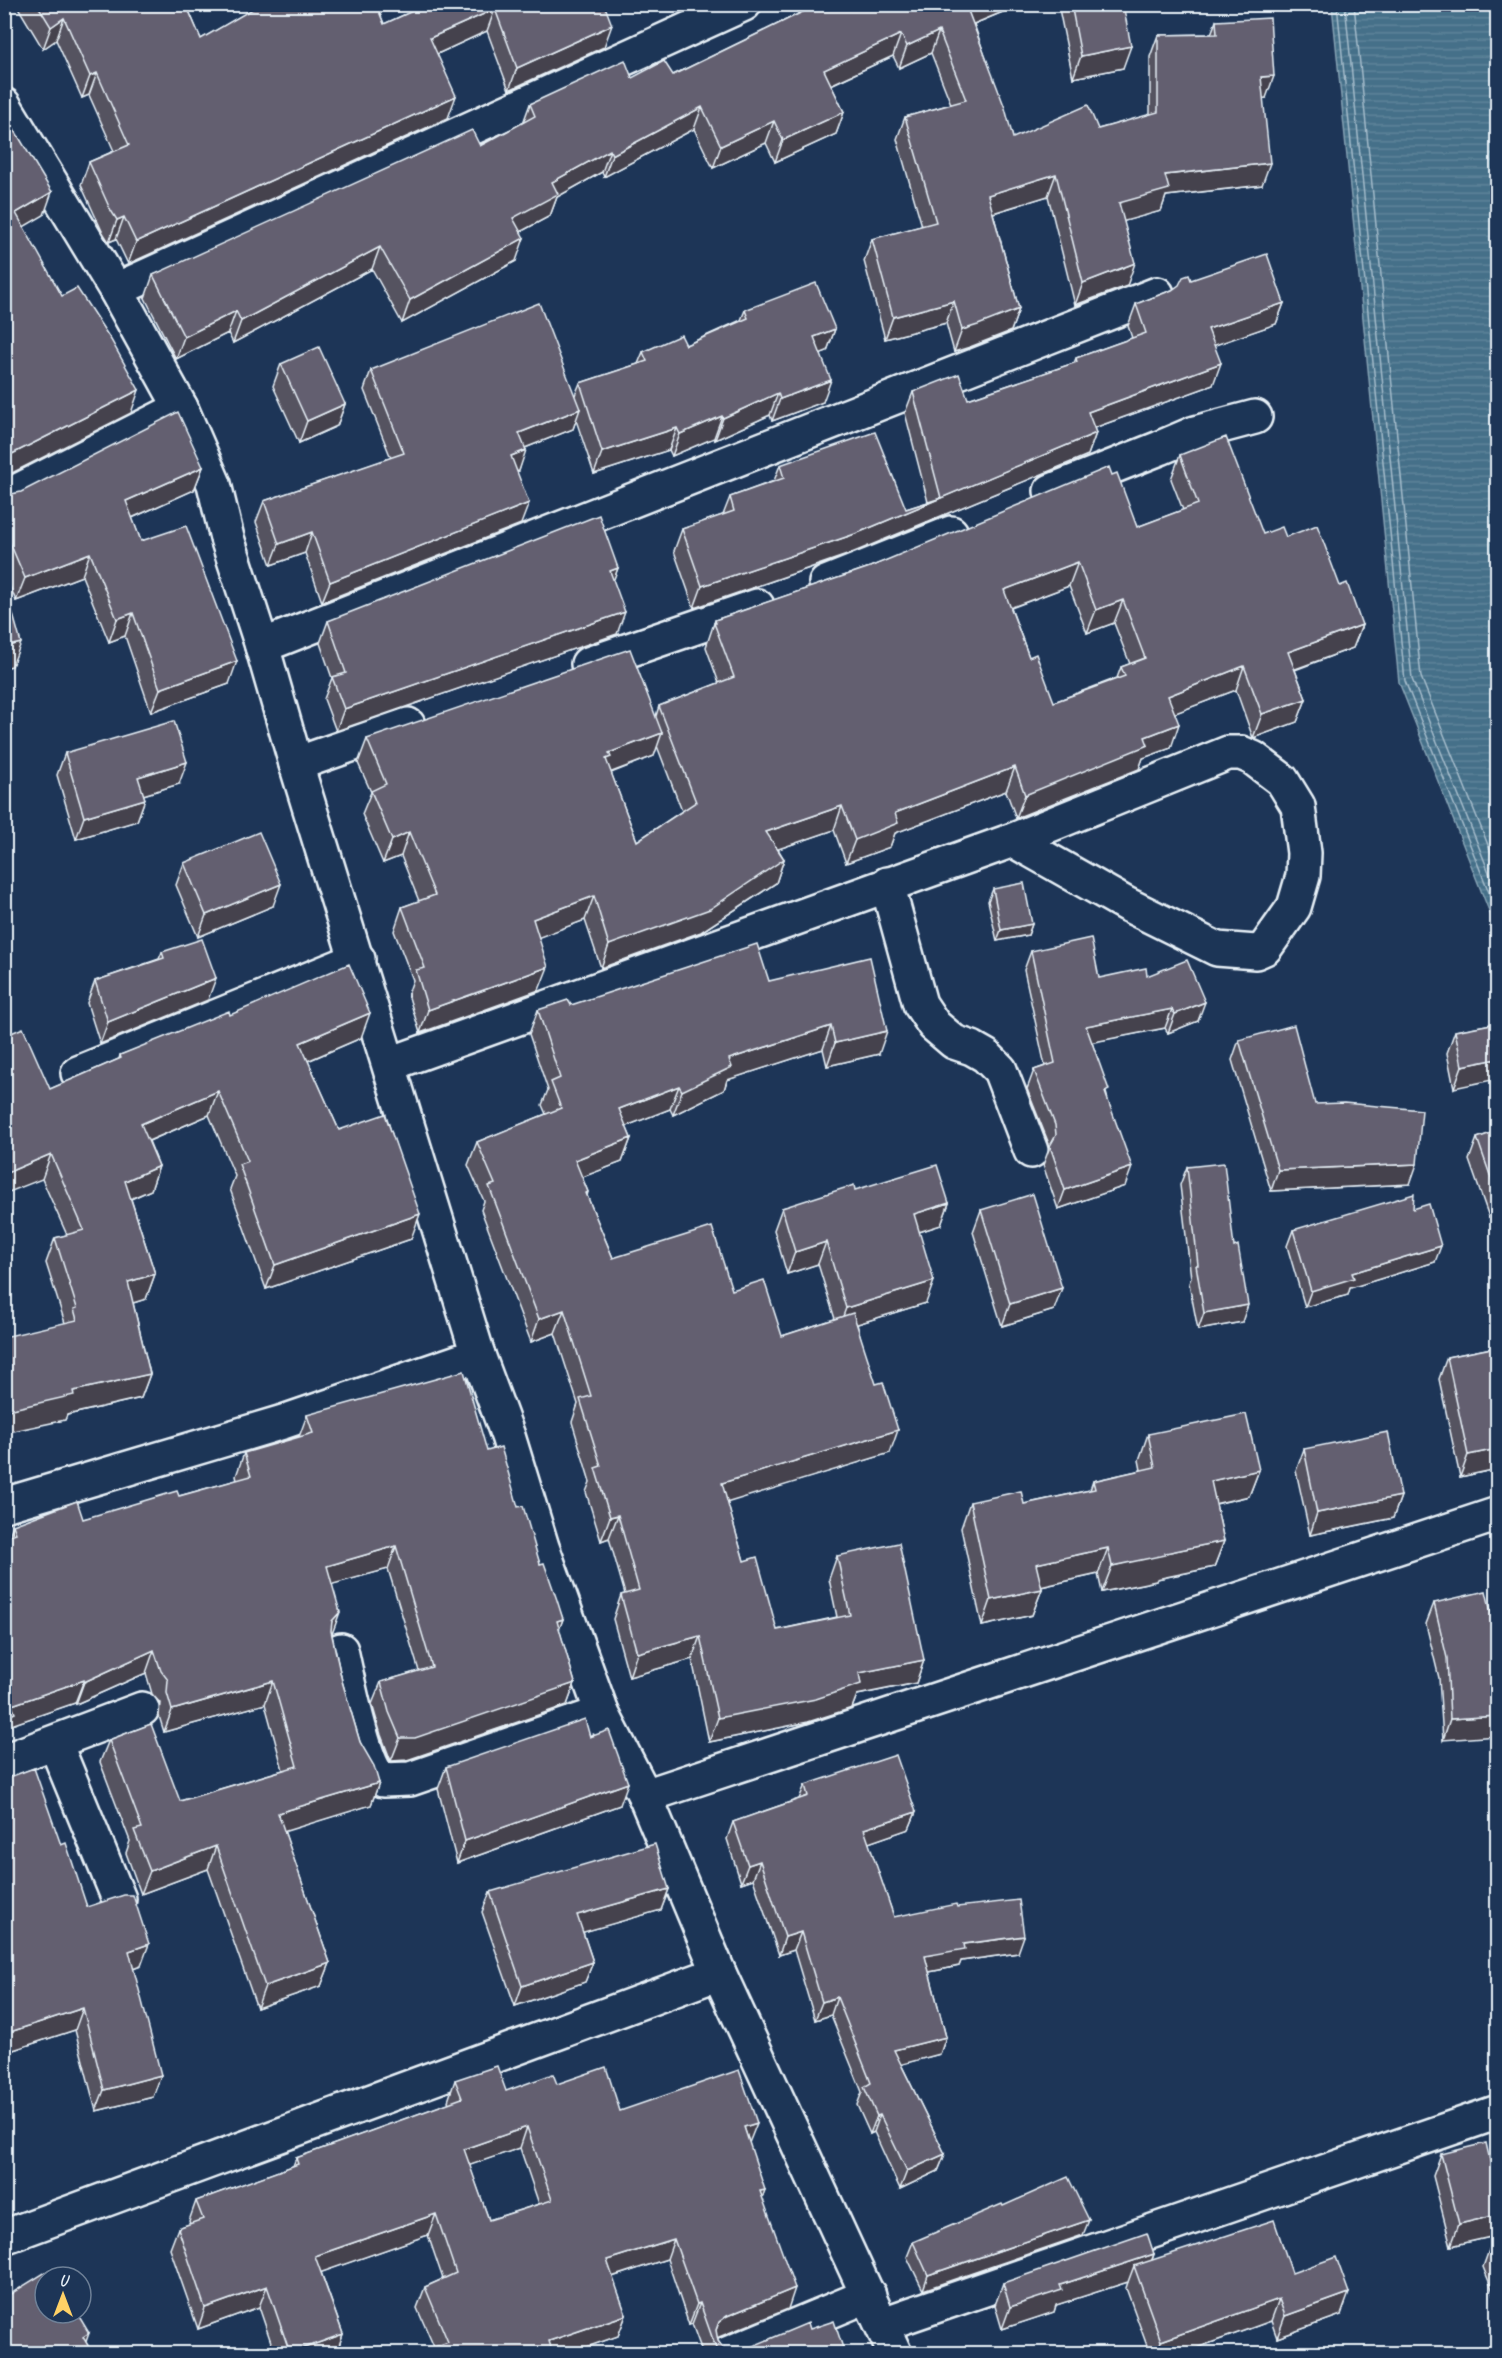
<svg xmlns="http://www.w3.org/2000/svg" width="1502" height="2358" font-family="Caveat,sans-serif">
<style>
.water{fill:url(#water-rules);stroke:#86a3b5;stroke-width:1.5}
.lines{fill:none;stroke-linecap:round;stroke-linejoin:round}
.shore{stroke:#a6bdcc;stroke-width:1.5}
.minor-casing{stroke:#e8f1f8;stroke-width:38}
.secondary-casing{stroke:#e8f1f8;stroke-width:38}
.minor{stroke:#1d3557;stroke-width:33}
.secondary{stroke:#1d3557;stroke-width:33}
.wall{fill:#555260;stroke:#e8f1f8;stroke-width:1.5;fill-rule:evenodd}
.shaded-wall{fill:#45424e;stroke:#e8f1f8;stroke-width:1.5}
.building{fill:#635f70;stroke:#e8f1f8;stroke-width:1.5;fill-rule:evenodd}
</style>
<defs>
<pattern id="water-rules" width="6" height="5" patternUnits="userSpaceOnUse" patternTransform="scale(1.5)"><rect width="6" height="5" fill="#446f89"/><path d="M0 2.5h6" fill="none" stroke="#5f849a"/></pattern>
</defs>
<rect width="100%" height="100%" fill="#1d3557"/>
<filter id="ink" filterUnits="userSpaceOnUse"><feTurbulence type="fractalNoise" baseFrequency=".0167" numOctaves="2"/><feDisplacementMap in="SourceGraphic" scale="12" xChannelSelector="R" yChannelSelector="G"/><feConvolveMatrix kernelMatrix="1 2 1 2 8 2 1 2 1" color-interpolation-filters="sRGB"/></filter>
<g filter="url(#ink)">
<path class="water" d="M1332 5H1497V931L1399 682Z"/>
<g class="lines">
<g class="shore">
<path d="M1337 4 1405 681 1498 915"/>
<path d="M1345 4 1412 679 1498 895"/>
<path d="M1354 4 1421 677 1498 870"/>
</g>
<g class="minor-casing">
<g id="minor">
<path d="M116 290 744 4"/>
<path d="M1051 491 1160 448 1195 433 1255 417"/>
<path d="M4 498 181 408"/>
<path d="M826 583 951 533"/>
<path d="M262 646 1157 294"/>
<path d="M588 664 757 606"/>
<path d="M296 764 408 725"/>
<path d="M887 884 920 1004 934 1025 954 1042 972 1048 986 1056 1000 1070 1031 1151"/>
<path d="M390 1064 1013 840 1228 753H1241L1253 758 1282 780 1298 806 1304 853 1303 876 1294 907 1265 948 1256 952 1217 949 1126 904 1013 840"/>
<path d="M78 1073 358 959"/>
<path d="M4 1505 283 1422 478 1355"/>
<path d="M341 1650C347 1676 364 1768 383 1780L410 1779 602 1713"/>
<path d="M55 1743 119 1899"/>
<path d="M4 1761 142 1709"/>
<path d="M645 1796 1498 1514"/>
<path d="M4 2237 719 1973"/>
<path d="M883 2324 1498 2112"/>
<path d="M727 2354 869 2295"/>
</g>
</g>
<g class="secondary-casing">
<path id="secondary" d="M4 105 116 290 181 408 214 484 227 538 262 646 296 764 478 1355 508 1436 542 1547 602 1713 645 1796 719 1973 895 2354"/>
</g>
<use href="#minor" class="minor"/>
<use href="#secondary" class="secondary"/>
</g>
<g class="wall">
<path d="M16 4H186L201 39 254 9 251 4H376L384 24 428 4H604V47L509 90 487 31 437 54 448 118 128 264 116 239 109 242 102 231 81 185 89 162 114 151 89 95 82 98 56 40 43 49Z"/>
<path d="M801 4H1022L974 24 1013 138 1098 129 1150 115V57L1158 35 1211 34 1216 21 1266 98H1263L1262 185 1166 196 1161 211 1124 221 1127 286 1075 305 1048 196 993 213 1019 309 1011 331 970 347 954 352 946 323 885 339 864 261 872 239 922 226 897 139 905 117 951 104 931 53 899 68 893 56 831 85 844 112 836 134 775 162 766 143 713 168 694 129 604 177 602 172 557 197 550 216 520 232 516 261 402 323 372 269 233 343 228 333 176 359 145 298 153 275 480 146 523 123 530 104 632 78 673 75 798 14Z"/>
<path d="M1058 4H1123V68L1073 78Z"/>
<path d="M1191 280 1284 303 1276 324 1214 345 1213 385 1094 428 1096 433 1088 455 847 555 694 608 674 551 682 529 723 515 730 497 774 481 780 465 906 509 928 502 905 413 913 392 968 399 1074 363 1076 358 1132 338 1128 326 1136 304 1172 290Z"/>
<path d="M745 310 835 329 827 351 821 353 823 402 772 421 770 415 715 440 714 438 672 456 669 450 594 474 576 420 573 429 525 448 519 471H517L521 524 322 602 305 553 271 565 256 522 264 501 391 458 364 390 371 370 575 395 580 383 638 364 643 352 686 345 741 320Z"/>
<path d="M281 364 345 404 337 426 299 443 273 386Z"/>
<path d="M1180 455 1263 534 1286 537 1340 586 1362 625 1353 648 1295 670 1306 699 1297 722 1253 738 1236 690 1175 713 1171 748 1143 758 1139 769 1016 818 1006 791 895 833 890 847 846 863 834 830 778 849 784 859 776 883 701 932 601 968 585 920 538 937 539 990 420 1033 408 994 413 980 394 931 402 907 419 901 401 856 383 863 362 814 371 792 358 763 367 739 656 716 659 706 719 683 706 647 715 620 870 567 1112 475 1137 527 1183 510 1171 479ZM1069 586 1087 633 1114 623 1130 664 1121 667 1117 678 1054 702 1029 657 1011 608ZM657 746 682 811 637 841 611 773 654 756Z"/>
<path d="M203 467 194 490 132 518 141 541 229 684 151 712 125 636 109 642 82 576 16 601 4 572V492L12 494Z"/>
<path d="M618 568 613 580 617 634 336 731 324 699 332 678 320 643 328 621Z"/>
<path d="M65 753 179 784 143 795 145 799 137 821 76 839 57 775Z"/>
<path d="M184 863 273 906 198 937 176 885Z"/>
<path d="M993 889 1032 924 1028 935 997 941 988 901Z"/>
<path d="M1031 951 1099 978 1147 976 1198 1021 1168 1033 1165 1028 1092 1042 1107 1096 1125 1186 1058 1209 1043 1165 1049 1149V1144L1027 1089 1034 1070 1045 1066 1024 970Z"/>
<path d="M162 952 208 1000 100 1044 87 1003 95 981 159 959Z"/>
<path d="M769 981 879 1054 827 1066 823 1049 727 1080 724 1090 673 1115 670 1109 626 1126 631 1138 622 1162 582 1177 588 1192 587 1196 613 1258 732 1290 782 1336 835 1319 818 1264 787 1274 774 1230 782 1208 855 1190 949 1203 941 1225 919 1232 926 1303 857 1324 890 1453 727 1502 744 1561 777 1630 837 1617 829 1579 837 1556 924 1660 916 1683 857 1695 852 1708 808 1722 709 1742 692 1659 629 1677 613 1619 621 1595 625 1594 609 1538 601 1541 586 1492 590 1482 572 1422 578 1404 555 1333 531 1342 481 1210 484 1201 468 1165 477 1142 546 1114 542 1105 548 1090 529 1034 538 1010 571 1005Z"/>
<path d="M230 1015 361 1038 308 1061 339 1130 411 1239 266 1289 230 1189 235 1176 209 1115 149 1141 159 1166 151 1190 131 1199 155 1274 146 1299 133 1303 150 1374 141 1398 67 1415 65 1420V1323L46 1263 55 1238 67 1235 42 1179 50 1089 119 1059 120 1055Z"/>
<path d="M1497 1023 1454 1088 1447 1053 1455 1031Z"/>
<path d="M1239 1040 1410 1184 1271 1191 1232 1060Z"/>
<path d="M1497 1131V1214L1489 1217 1469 1160 1477 1138Z"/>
<path d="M1187 1167 1242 1322 1198 1330 1189 1283 1191 1278 1180 1185Z"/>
<path d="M1413 1209 1435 1262 1350 1288 1348 1295 1305 1307 1287 1246 1293 1230Z"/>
<path d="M981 1210 1054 1310 1002 1326 973 1232Z"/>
<path d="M1497 1347V1469L1460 1477 1439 1379 1447 1357Z"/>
<path d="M307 1415 487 1451 518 1507 540 1564 563 1619 559 1629 575 1683 567 1705 407 1760 391 1761 381 1735 372 1704 381 1682 419 1671 388 1569 332 1584V1635L342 1681 360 1742 379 1783 371 1805 284 1831 330 1963 321 1986 257 2008 208 1869 141 1894 126 1853 130 1841 100 1762 109 1740 180 1801 283 1770 265 1704 164 1732 159 1716 160 1703 152 1694 146 1673 76 1704 75 1703 11 1725 7 1736 9 1536 13 1525 83 1519 179 1496 237 1480 236 1476 244 1453 299 1437Z"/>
<path d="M1148 1434 1259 1470 1249 1496 1216 1504 1224 1541 1214 1567 1157 1579 1156 1581 1102 1592 1098 1574 1041 1587 1042 1589 1032 1615 982 1626 961 1528 970 1502 1024 1504 1090 1490 1093 1481 1141 1470 1139 1460Z"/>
<path d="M1304 1449 1401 1496 1393 1518 1310 1535 1296 1471Z"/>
<path d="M1434 1603 1497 1637 1443 1740 1439 1678 1426 1624Z"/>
<path d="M590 1737 620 1805 457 1863 438 1789 446 1767Z"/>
<path d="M4 1779 61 1845 87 1907 141 1966 133 1969 153 2097 96 2111 75 2030 4 2053Z"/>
<path d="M805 1785 916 1812 909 1829 868 1843 894 1917 957 1907 1018 1953 961 1961 959 1966 929 1972 946 2037 940 2054 901 2064 945 2154 938 2171 900 2189 874 2132 870 2134 857 2105 862 2092 831 2015 815 2020 794 1950 779 1955 753 1879 741 1883 727 1839 733 1822 799 1799Z"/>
<path d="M669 1889 661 1910 583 1932 593 1962 585 1982 515 2006 482 1912 490 1892Z"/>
<path d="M455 2080 506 2091 557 2084 620 2111 749 2143 788 2309 719 2337 717 2339 718 2341 723 2348 732 2352 741 2351 810 2329 845 2354H703L692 2324 689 2325 667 2259 612 2277 626 2315 618 2336 567 2354H424L426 2350 434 2347 417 2308 425 2287 443 2279 428 2235 321 2272 343 2334 336 2354H275L259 2307 198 2329 170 2249 178 2228 190 2224 189 2221 196 2201 293 2166 296 2158 449 2103 448 2101ZM520 2148 539 2204 489 2220 469 2165Z"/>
<path d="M1441 2154 1497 2229 1496 2234H1497V2301L1483 2267 1494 2236 1451 2246 1433 2176Z"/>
<path d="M1083 2235 923 2290 907 2257 913 2242Z"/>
<path d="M1154 2254 1152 2260 1292 2273 1341 2315 1277 2338 1271 2321 1180 2354H1150L1126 2288 1128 2282 1056 2305 1054 2312 1002 2329 995 2305 1003 2283Z"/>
</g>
<g class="shaded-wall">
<path d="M975 4H1022L959 30 967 8Z"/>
<path d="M495 9 487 31 422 61 430 38Z"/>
<path d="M64 18 56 40 43 49 51 27Z"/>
<path d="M612 25 604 47 509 90 517 68Z"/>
<path d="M939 31 931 53 899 68 907 46Z"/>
<path d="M901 34 893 56 815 92 824 70Z"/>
<path d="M1131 46 1123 68 1073 78 1081 56Z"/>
<path d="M97 73 89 95 82 98 90 76Z"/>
<path d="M1274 76 1266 98 1253 99 1261 77Z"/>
<path d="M456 96 448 118 128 264 136 242Z"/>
<path d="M702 107 694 129 604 177 612 155Z"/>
<path d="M844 112 836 134 775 162 783 140Z"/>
<path d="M774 121 766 143 713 168 721 146Z"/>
<path d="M610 150 602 172 557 197 550 216 505 240 513 218 552 182Z"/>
<path d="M1270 163 1262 185 1166 196 1161 211 1111 225 1119 203 1165 175Z"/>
<path d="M1056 174 1048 196 980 217 988 195Z"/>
<path d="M52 192 44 215 8 236 16 213Z"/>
<path d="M124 217 116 239 109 242 117 220Z"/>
<path d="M524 238 516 261 402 323 410 300Z"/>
<path d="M380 247 372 269 233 343 241 321Z"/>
<path d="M1135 263 1127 286 1075 305 1083 283Z"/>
<path d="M954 301 946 323 885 339 893 317Z"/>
<path d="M1284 303 1276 324 1201 350 1208 329Z"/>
<path d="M1019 309 1011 331 970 347 954 352 962 330Z"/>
<path d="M236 311 228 333 176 359 184 337Z"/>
<path d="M835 329 827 351 806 359 814 337Z"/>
<path d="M1221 363 1213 385 1080 433 1088 412Z"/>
<path d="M831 380 823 402 772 421 780 399Z"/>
<path d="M139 390 131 413 4 477V458Z"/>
<path d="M778 393 770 415 715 440 723 418Z"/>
<path d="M345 404 337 426 299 443 307 421Z"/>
<path d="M580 409 573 429 512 453 519 433Z"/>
<path d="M722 416 714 438 672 456 680 434Z"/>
<path d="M677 428 669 450 594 474 602 452Z"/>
<path d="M1096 433 1088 455 847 555 694 608 702 586 855 534Z"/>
<path d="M526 450 519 471 504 476 511 456Z"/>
<path d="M203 467 194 490 118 524 126 501Z"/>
<path d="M529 503 521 524 322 602 330 582Z"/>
<path d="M312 532 305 553 271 565 279 544Z"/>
<path d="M90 553 82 576 16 601 25 578Z"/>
<path d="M1078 562 1069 586 996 613 1004 590Z"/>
<path d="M618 568 610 590V571Z"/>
<path d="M1123 600 1114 623 1087 633 1096 610Z"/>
<path d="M625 612 617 634 336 731 344 709Z"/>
<path d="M133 613 125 636 109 642 117 619Z"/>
<path d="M1362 625 1353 648 1279 675 1288 652Z"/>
<path d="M21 643 12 666 4 668V647Z"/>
<path d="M237 661 229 684 151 712 160 689Z"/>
<path d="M1244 666 1236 690 1160 719 1168 696Z"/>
<path d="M1306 699 1297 722 1253 738 1262 714Z"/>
<path d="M1179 724 1171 748 1143 758 1139 769 1016 818 1025 795 1145 737Z"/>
<path d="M662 733 654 756 604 775 606 759 609 753Z"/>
<path d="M187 762 179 784 130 799 138 777Z"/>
<path d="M1015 767 1006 791 895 833 890 847 846 863 855 840 895 813Z"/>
<path d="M145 799 137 821 76 839 84 817Z"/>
<path d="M842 806 834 830 758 856 766 832Z"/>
<path d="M409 832 401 856 383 863 392 840Z"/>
<path d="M784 859 776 883 701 932 601 968 609 945Z"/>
<path d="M281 884 273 906 198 937 206 915Z"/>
<path d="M594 896 585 920 524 943 533 919Z"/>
<path d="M1032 924 1028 935 997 941 1001 930Z"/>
<path d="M548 967 539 990 420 1033 428 1010Z"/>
<path d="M216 978 208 1000 100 1044 108 1022Z"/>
<path d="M1205 1002 1198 1021 1168 1033 1175 1014Z"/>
<path d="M1172 1009 1165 1028 1079 1045 1086 1026Z"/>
<path d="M370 1013 361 1038 291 1068 300 1043Z"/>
<path d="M831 1026 823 1049 727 1080 724 1090 673 1115 682 1091 729 1059Z"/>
<path d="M887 1031 879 1054 827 1066 835 1043Z"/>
<path d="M1497 1059V1079L1454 1088 1462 1066Z"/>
<path d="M679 1086 670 1109 611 1132 619 1109Z"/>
<path d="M218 1091 209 1115 132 1148 141 1124Z"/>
<path d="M631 1138 622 1162 567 1183 575 1160Z"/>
<path d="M51 1154 42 1179 4 1194V1174Z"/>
<path d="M1417 1164 1410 1184 1271 1191 1278 1170Z"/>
<path d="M159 1166 151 1190 116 1205 125 1181Z"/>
<path d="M1132 1167 1125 1186 1058 1209 1065 1190Z"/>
<path d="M1497 1195V1214L1489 1217Z"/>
<path d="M949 1203 941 1225 906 1236 914 1214Z"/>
<path d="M420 1214 411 1239 266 1289 275 1265Z"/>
<path d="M826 1242 818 1264 787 1274 795 1252Z"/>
<path d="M1441 1246 1435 1262 1350 1288 1348 1295 1305 1307 1311 1291 1352 1273Z"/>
<path d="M155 1274 146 1299 120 1307 128 1282Z"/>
<path d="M934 1281 926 1303 838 1330 846 1308Z"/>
<path d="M1062 1288 1054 1310 1002 1326 1010 1304Z"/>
<path d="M1248 1305 1242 1322 1198 1330 1204 1313Z"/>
<path d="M564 1310 555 1333 531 1342 539 1319Z"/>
<path d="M150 1374 141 1398 67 1415 65 1420 4 1433V1411L73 1391Z"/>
<path d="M898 1430 890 1453 713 1507 722 1483Z"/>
<path d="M1497 1449V1469L1460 1477 1468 1455Z"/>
<path d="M1259 1470 1249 1496 1201 1507 1211 1481Z"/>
<path d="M1401 1496 1393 1518 1310 1535 1317 1513Z"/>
<path d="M618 1515 609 1538 601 1541 610 1517Z"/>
<path d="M1224 1541 1214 1567 1157 1579 1156 1581 1102 1592 1112 1566 1165 1553Z"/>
<path d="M396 1546 388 1569 319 1588 327 1566Z"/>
<path d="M1108 1548 1098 1574 1027 1590 1036 1564Z"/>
<path d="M1042 1589 1032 1615 982 1626 991 1600Z"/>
<path d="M340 1612 332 1634 323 1644 332 1621Z"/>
<path d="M563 1619 555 1641 557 1621Z"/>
<path d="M700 1636 692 1659 629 1677 637 1653Z"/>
<path d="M154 1650 146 1673 76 1704 84 1682Z"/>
<path d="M924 1660 916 1683 857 1695 852 1708 808 1722 709 1742 718 1718 859 1673Z"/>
<path d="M84 1680 75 1703 11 1725 7 1736 4 1737V1718L12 1705Z"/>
<path d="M273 1681 265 1704 164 1732 172 1710Z"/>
<path d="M575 1683 567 1705 407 1760 391 1761 400 1738Z"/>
<path d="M1497 1716V1736L1443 1740 1450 1719Z"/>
<path d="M379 1783 371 1805 270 1836 278 1813Z"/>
<path d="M628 1783 620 1805 457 1863 465 1841Z"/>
<path d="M916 1812 909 1829 857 1847 864 1829Z"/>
<path d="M216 1846 208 1869 141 1894 150 1871Z"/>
<path d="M760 1861 753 1879 741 1883 748 1865Z"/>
<path d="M669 1889 661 1910 570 1936 577 1915Z"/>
<path d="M801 1932 794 1950 779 1955 785 1937Z"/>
<path d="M1024 1936 1018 1953 961 1961 959 1966 919 1974 925 1956 964 1944Z"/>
<path d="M149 1944 141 1966 121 1973 129 1951Z"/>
<path d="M593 1962 585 1982 515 2006 522 1986Z"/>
<path d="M330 1963 321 1986 257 2008 265 1986Z"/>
<path d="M837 1997 831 2015 815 2020 822 2002Z"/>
<path d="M83 2008 75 2030 4 2053V2034Z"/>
<path d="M946 2037 940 2054 888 2068 894 2050Z"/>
<path d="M161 2075 153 2097 96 2111 104 2090Z"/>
<path d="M880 2115 874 2132 870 2134 877 2116Z"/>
<path d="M757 2123 749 2143 744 2127Z"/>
<path d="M527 2127 520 2148 456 2170 464 2149Z"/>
<path d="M945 2154 938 2171 900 2189 907 2171Z"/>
<path d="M765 2190 758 2210 760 2191Z"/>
<path d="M436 2214 428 2235 308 2277 315 2256Z"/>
<path d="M1497 2215V2229L1495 2236 1451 2246 1459 2224Z"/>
<path d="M1089 2220 1083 2235 923 2290 928 2275Z"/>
<path d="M674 2239 667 2259 599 2281 607 2260Z"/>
<path d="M1154 2254 1146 2276 1134 2266 1128 2282 1056 2305 1054 2312 1002 2329 1010 2307 1060 2285Z"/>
<path d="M267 2286 259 2307 198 2329 205 2308Z"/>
<path d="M795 2288 788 2309 719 2337 713 2342 716 2330 719 2322 727 2316Z"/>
<path d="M1349 2293 1341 2315 1277 2338 1285 2316Z"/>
<path d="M1279 2299 1271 2321 1180 2354H1157L1161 2341Z"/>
<path d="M700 2303 692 2324 689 2325 697 2304Z"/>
<path d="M626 2315 618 2336 567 2354H545L549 2341Z"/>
<path d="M89 2333 82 2353 83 2337Z"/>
<path d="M343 2334 336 2354H290V2353Z"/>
<path d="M28 2350 26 2354H16Z"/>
</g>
<g class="building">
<path d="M37 4H186L201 39 261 4H376L384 24 428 4H604L612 25 517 68 495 9 430 38 456 96 136 242 124 217 117 220 110 209 89 162 129 145 97 73 90 76 64 18 51 27Z"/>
<path d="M804 4H975L967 8 1005 108 1013 138 1088 105 1098 129 1158 112V35L1217 34 1216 21 1270 18 1274 76 1261 77 1270 163 1165 175 1169 189 1119 203 1135 263 1083 283 1056 174 988 195 1019 309 978 325 962 330 954 301 893 317 872 239 936 222 905 117 966 100 939 31 907 46 901 34 824 70 844 112 783 140 774 121 721 146 702 107 612 155 610 150 552 182 558 194 513 218 524 238 410 300 380 247 241 321 236 311 184 337 153 275 472 130 480 146 535 116 530 104 625 60 632 78 664 61 673 75 807 10Z"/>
<path d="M1071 4H1123L1131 46 1081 56Z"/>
<path d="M14 129 52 192 16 213 62 296 77 288 111 340 139 390 4 458V134Z"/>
<path d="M1267 254 1284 303 1208 329 1221 363 1088 412 1096 433 855 534 702 586 682 529 734 511 730 497 784 478 780 465 875 432 906 509 941 498 913 392 959 374 968 399 1077 362 1076 358 1146 333 1136 304 1172 290 1179 285 1183 277 1189 275 1191 280Z"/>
<path d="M816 283 835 329 814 337 831 380 780 399 778 393 723 418 722 416 680 434 677 428 602 452 580 383 647 361 643 352 681 335 686 345 748 318 745 310Z"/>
<path d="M539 303 580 409 519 433 526 450 511 456 529 503 330 582 312 532 279 544 264 501 404 453 371 370Z"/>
<path d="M319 347 345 404 307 421 281 364Z"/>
<path d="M178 412 203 467 126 501 141 541 186 526 237 661 160 689 133 613 117 619 90 553 25 578 4 529V492L12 494 21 492Z"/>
<path d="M1226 437 1263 534 1282 527 1286 537 1317 525 1340 586 1347 583 1362 625 1288 652 1306 699 1262 714 1244 666 1168 696 1179 724 1145 737 1148 745 1025 795 1015 767 895 813 898 823 855 840 842 806 766 832 784 859 710 909 609 945 594 896 533 919 548 967 428 1010 416 970 425 968 402 907 435 895 409 832 392 840 371 791 386 784 367 739 630 649 662 733 609 753 611 757 606 759 637 841 696 802 659 706 734 677 714 623H716L715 620 870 567 1109 467 1112 475 1117 473 1137 527 1198 504 1180 455ZM1078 562 1096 610 1123 600 1145 658 1121 667 1125 676 1054 702 1036 654 1029 657 1004 590Z"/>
<path d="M599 515 618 568 610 571 625 612 344 709 332 677 346 673 328 621Z"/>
<path d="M4 582 21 643 4 647Z"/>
<path d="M174 721 187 762 138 777 145 799 84 817 65 753Z"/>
<path d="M259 832 281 884 206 915 184 863Z"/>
<path d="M1024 883 1032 924 1001 930 993 889Z"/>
<path d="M1091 938 1099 978 1146 968 1147 976 1187 960 1205 1002 1175 1014 1172 1009 1086 1026 1109 1090 1105 1092 1132 1167 1065 1190 1050 1146 1056 1135 1055 1125 1034 1070 1055 1063 1031 951Z"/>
<path d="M202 939 216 978 108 1022 95 981 164 958 162 952Z"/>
<path d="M757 944 769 981 870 957 887 1031 835 1043 831 1026 729 1059 732 1067 682 1091 679 1086 619 1109 631 1138 575 1160 588 1192 586 1193 613 1258 712 1227 732 1290 764 1280 782 1336 853 1313 876 1384 883 1382 898 1430 722 1483 744 1561 757 1557 777 1630 850 1615 837 1556 899 1543 924 1660 859 1673 861 1684 816 1699 718 1718 700 1636 637 1653 621 1595 639 1590 618 1515 610 1517 595 1468 601 1466 580 1399 591 1396 564 1310 539 1319 489 1186 495 1184 477 1142 561 1108 551 1082 560 1078 538 1010 568 1000 571 1005Z"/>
<path d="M349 964 370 1013 300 1043 339 1130 385 1114 420 1214 275 1265 239 1164 248 1161 218 1091 141 1124 159 1166 125 1181 155 1274 128 1282 150 1374 73 1391 74 1395 4 1411V1337L77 1320 74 1309 77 1308 55 1238 84 1230 51 1154 4 1174V1036L23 1028 50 1089 121 1058 120 1055 229 1011 230 1015Z"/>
<path d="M1497 1023V1059L1462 1066 1455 1031Z"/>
<path d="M1294 1025 1315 1104 1344 1103 1422 1110 1417 1164 1278 1170 1239 1040Z"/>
<path d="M1497 1131V1195L1477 1138Z"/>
<path d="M1224 1163 1234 1247 1238 1245 1248 1305 1204 1313 1196 1265H1198L1187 1167Z"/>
<path d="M937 1165 949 1203 914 1214 934 1281 846 1308 826 1242 795 1252 782 1208 854 1185 855 1190Z"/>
<path d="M1033 1194 1062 1288 1010 1304 981 1210Z"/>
<path d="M1414 1194 1413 1209 1429 1204 1441 1246 1352 1273 1354 1278 1311 1291 1293 1230Z"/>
<path d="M1497 1347V1449L1468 1455 1447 1357Z"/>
<path d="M464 1371 487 1451 501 1447 518 1507 523 1506 540 1564 544 1563 557 1600 563 1619 557 1621 575 1683 415 1738H400L389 1712 381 1682 432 1667 396 1546 327 1566 340 1612 332 1621 331 1631 342 1681 360 1742 374 1766 379 1783 278 1813 330 1963 265 1986 216 1846 150 1871 134 1830 142 1828 109 1740 151 1724 180 1801 297 1766 273 1681 172 1710 167 1693 168 1680 161 1671 154 1650 84 1682V1680L12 1705 15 1713 4 1718V1537L16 1533 13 1525 77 1501 83 1519 177 1491 179 1496 251 1476 244 1453 313 1433 307 1415Z"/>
<path d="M1246 1414 1259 1470 1211 1481 1224 1541 1165 1553V1555L1112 1566 1108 1548 1036 1564 1042 1589 991 1600 970 1502 1021 1491 1024 1504 1095 1489 1093 1481 1155 1467 1148 1434Z"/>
<path d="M1388 1432 1401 1496 1317 1513 1304 1449Z"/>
<path d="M1486 1591 1497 1637V1716L1450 1719 1447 1658 1434 1603Z"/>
<path d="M585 1719 590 1737 609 1730 628 1783 465 1841 446 1767Z"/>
<path d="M896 1755 916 1812 864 1829 894 1917 956 1904 957 1907 1019 1900 1024 1936 964 1944 965 1949 925 1956 946 2037 894 2050 945 2154 907 2171 880 2115 877 2116 864 2087 871 2083 837 1997 822 2002 801 1932 785 1937 760 1861 748 1865 733 1822 808 1796 805 1785Z"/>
<path d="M34 1768 61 1845 66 1843 87 1907 124 1895H133L149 1944 129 1951 161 2075 104 2090 83 2008 4 2034V1779Z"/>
<path d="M655 1844 669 1889 577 1915 593 1962 522 1986 490 1892Z"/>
<path d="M497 2066 506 2091 553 2074 557 2084 606 2067 620 2111 739 2070 757 2123 744 2127 765 2190 760 2191 795 2288 727 2316 719 2322 716 2330 718 2341 723 2348 732 2352 741 2351 808 2323 810 2329 834 2321 845 2354H718L700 2303 697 2304 674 2239 607 2260 626 2315 549 2341 553 2354H427L426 2350 448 2342 425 2287 456 2273 436 2214 315 2256 343 2334 290 2353 267 2286 205 2308 178 2228 203 2219 196 2201 298 2164 296 2158 462 2098 455 2080ZM527 2127 552 2200 489 2220 464 2149Z"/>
<path d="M1486 2143 1497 2191V2215L1459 2224 1441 2154Z"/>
<path d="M1068 2177 1089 2220 928 2275 913 2242 1002 2204 1003 2206Z"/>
<path d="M1274 2220 1292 2273 1336 2257 1349 2293 1285 2316 1279 2299 1161 2341 1134 2266Z"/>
<path d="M1147 2233 1154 2254 1060 2285 1062 2290 1010 2307 1003 2283Z"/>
<path d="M1497 2234V2243L1494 2235Z"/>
<path d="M49 2270 53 2277H45V2313H77L89 2333 83 2337 93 2354H30L28 2350 16 2354H4V2298Z"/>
</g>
</g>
<rect width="1502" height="2358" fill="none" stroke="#1d3557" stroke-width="24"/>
<rect x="12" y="12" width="1478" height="2334" fill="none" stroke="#e8f1f8" stroke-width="2" filter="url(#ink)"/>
<g transform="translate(63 2295)"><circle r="28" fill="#1d3557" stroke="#6e8097" stroke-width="1.5"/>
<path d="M0-4.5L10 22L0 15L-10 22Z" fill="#ffd166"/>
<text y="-9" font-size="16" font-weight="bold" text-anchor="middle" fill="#e8f1f8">U</text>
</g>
</svg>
